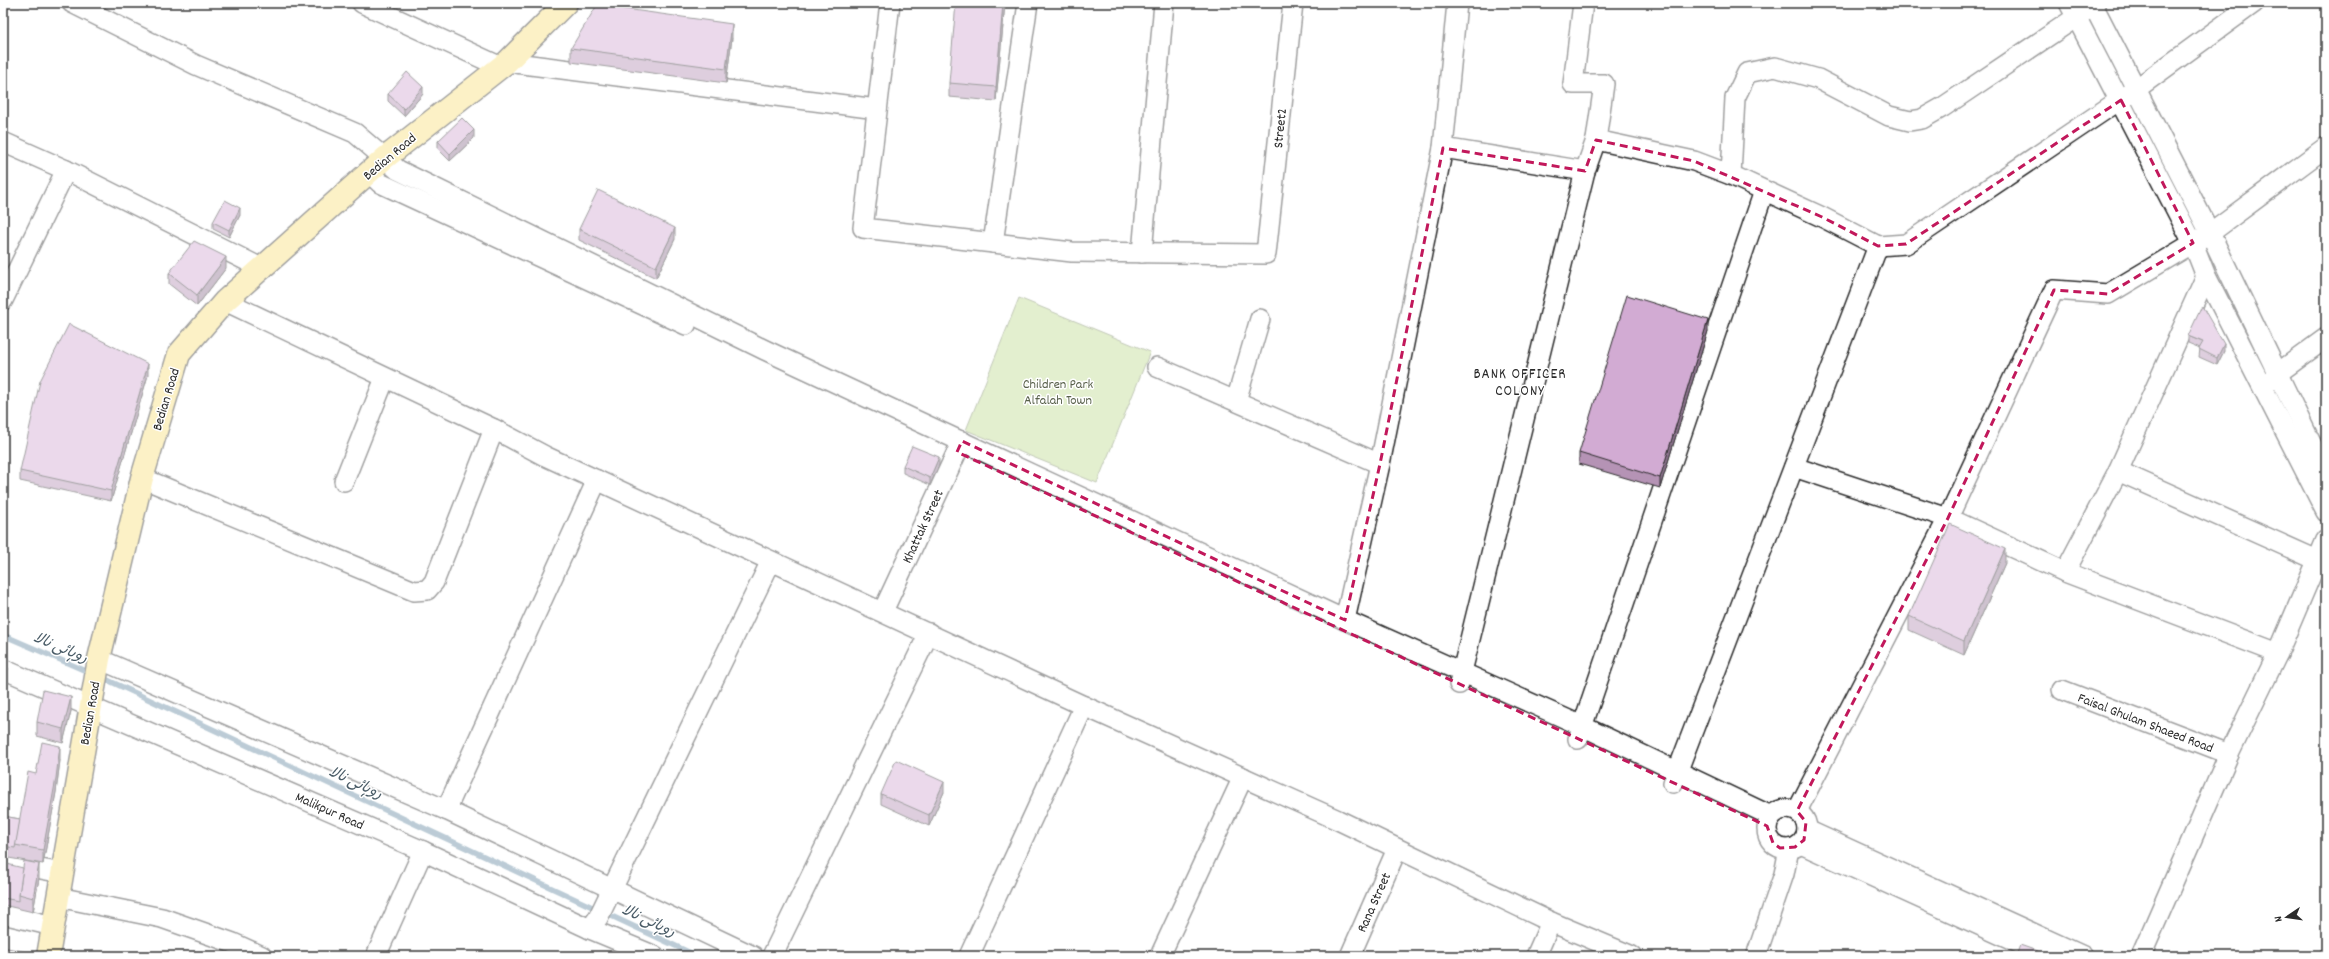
<svg xmlns="http://www.w3.org/2000/svg" width="2329" height="959" font-family="Dekko,'Playpen Sans Arabic',sans-serif">
<style>
.green{fill:#c1dc94;stroke:#768460}
.lines{fill:none;stroke-linecap:round;stroke-linejoin:round}
.stream{stroke:#6a8da4;stroke-width:5.5}
.minor-casing{stroke:#2b2b2b;stroke-width:22}
.major-casing{stroke:#2b2b2b;stroke-width:25}
.minor{stroke:#fff;stroke-width:19}
.major{stroke:#f9e181;stroke-width:22}
.wall{fill:#b593b5;stroke:#2b2b2b}
.shaded-wall{fill:#937894;stroke:#2b2b2b}
.building{fill:#d2abd3;stroke:#2b2b2b}
.marked{fill:none;stroke:#c2185b;stroke-width:3;stroke-dasharray:8 5;stroke-linejoin:round}
.labels{text-anchor:middle;stroke-width:3;stroke-linejoin:round;paint-order:stroke}
.street-label{font-size:14px;fill:#2b2b2b;stroke:#fff}
.park-label{font-size:14px;fill:#58604a;stroke:#fff}
.neighbourhood-label{font-size:15px;letter-spacing:1px;fill:#2b2b2b;stroke:#fff}
.water-label{font-size:15px;font-style:italic;fill:#4a5c67;stroke:#fff}
</style>
<rect width="100%" height="100%" fill="#fff"/>
<filter id="ink" filterUnits="userSpaceOnUse"><feTurbulence type="fractalNoise" baseFrequency=".025" numOctaves="2"/><feDisplacementMap in="SourceGraphic" scale="8" xChannelSelector="R" yChannelSelector="G"/><feConvolveMatrix kernelMatrix="1 2 1 2 8 2 1 2 1" color-interpolation-filters="sRGB"/></filter>
<g filter="url(#ink)">
<path class="green" d="M1019 298 1150 352 1097 483 966 430Z"/>
<g class="lines">
<g class="stream">
<path d="M3 635 93 674"/>
<path d="M101 677 697 956"/>
</g>
<g class="minor-casing">
<g id="minor">
<path d="M72 3 196 65 355 133 398 170 765 350 1345 620 1582 726 1771 816"/>
<path d="M362 3 501 67"/>
<path d="M890 3 863 228 1072 252 1266 254 1293 3"/>
<path d="M2069 3 2193 243 2206 276 2326 512"/>
<path d="M2092 3 2210 233 2326 474"/>
<path d="M507 62 877 109"/>
<path d="M1596 140 1694 161 1731 175 1822 217 1878 246 1906 244 2136 89 2254 3"/>
<path d="M3 142 66 170 263 269"/>
<path d="M1443 148 1585 171"/>
<path d="M369 172 380 183 686 325"/>
<path d="M1731 175 1735 98 1747 73 1775 67 1818 79 1889 116 1910 121 1922 119 1943 107 2087 10"/>
<path d="M993 243 1028 3"/>
<path d="M1142 253 1164 3"/>
<path d="M3 300 66 170"/>
<path d="M225 301 494 429 545 456 1084 706 1338 820 1551 922 1632 956"/>
<path d="M1157 367 1380 464"/>
<path d="M2270 381 2278 373 2326 338"/>
<path d="M1236 401 1260 319"/>
<path d="M1794 467 1948 518 2065 572 2278 653"/>
<path d="M2118 471 2317 560"/>
<path d="M142 478 414 591 427 590 434 582 494 429"/>
<path d="M344 481 385 378"/>
<path d="M2065 572 2118 471 2206 276"/>
<path d="M883 611 962 441"/>
<path d="M1345 620 1380 464 1443 148 1457 3"/>
<path d="M99 659 446 810 753 956"/>
<path d="M3 669 423 851 590 929 655 956"/>
<path d="M1459 684 1585 171 1596 140 1604 84H1573L1583 3"/>
<path d="M2062 690 2229 754"/>
<path d="M1578 739 1764 191"/>
<path d="M1673 783 1878 246"/>
<circle cx="1787" cy="829" r="20"/>
<path d="M446 810 597 480"/>
<path d="M1797 811 1948 518 2054 290 2108 294 2210 233 2326 147"/>
<path d="M1807 830 2083 956"/>
<path d="M1801 844 2047 956"/>
<path d="M4 862 62 873"/>
<path d="M58 897 162 918 233 943 262 956"/>
<path d="M3 914 53 926"/>
<path d="M590 929 598 918 771 561"/>
<path d="M376 956 423 851"/>
<path d="M772 956 929 633"/>
<path d="M969 956 1084 706"/>
<path d="M1160 956 1243 777"/>
<path d="M1350 956 1397 849"/>
<path d="M1536 956 1551 922"/>
<path d="M1756 956 1784 874 1789 849"/>
<path d="M2141 956 2229 754 2278 653 2326 540"/>
</g>
</g>
<g class="major-casing">
<path id="major" d="M48 956 99 659 142 478 179 354 225 301 385 158 507 62 566 3"/>
</g>
<use href="#minor" class="minor"/>
<use href="#major" class="major"/>
</g>
<g class="wall">
<path d="M1005 3 996 101 949 97V83Z"/>
<path d="M732 38 726 83 571 62V48Z"/>
<path d="M388 94H423L404 116 388 101Z"/>
<path d="M474 138 450 161 438 149V141Z"/>
<path d="M240 215 229 237 213 229V222Z"/>
<path d="M579 229 675 239 656 278 579 240Z"/>
<path d="M226 268 197 306 169 284V273Z"/>
<path d="M1708 331 1660 488 1579 464V453Z"/>
<path d="M2188 336 2224 351 2217 365 2199 357 2200 348 2188 343Z"/>
<path d="M148 375 111 501 20 481V471Z"/>
<path d="M939 465 930 485 903 473V466Z"/>
<path d="M2005 563 1964 655 1909 630V616Z"/>
<path d="M71 711 63 743 37 736V722Z"/>
<path d="M60 760 56 792 43 864 3 857V816L20 819 36 774Z"/>
<path d="M944 792 929 826 881 804V794Z"/>
<path d="M3 863 39 878 33 912 3 905Z"/>
</g>
<g class="shaded-wall">
<path d="M1003 3H1005L996 101V87Z"/>
<path d="M732 24V38L726 83V69Z"/>
<path d="M423 87V94L404 116V109Z"/>
<path d="M474 130V138L450 161V154Z"/>
<path d="M240 208V215L229 237V230Z"/>
<path d="M675 228V239L656 278V267Z"/>
<path d="M226 257V268L197 306V295Z"/>
<path d="M1708 320V331L1660 488V478Z"/>
<path d="M2224 344V351L2217 365V358Z"/>
<path d="M148 364V375L111 501V491Z"/>
<path d="M939 457V465L930 485V478Z"/>
<path d="M2005 549V563L1964 655V641Z"/>
<path d="M8 668V682L3 706V692Z"/>
<path d="M71 697V711L63 743V729Z"/>
<path d="M60 746V760L56 792 43 864V850Z"/>
<path d="M944 782V792L929 826V815Z"/>
<path d="M39 864V878L33 912V898Z"/>
</g>
<g class="building">
<path d="M956 3H1003L996 87 949 83Z"/>
<path d="M597 5 732 24 726 69 571 48Z"/>
<path d="M407 72 423 87 404 109 388 94Z"/>
<path d="M462 118 474 130 450 154 438 141Z"/>
<path d="M598 190 675 228 656 267 579 229Z"/>
<path d="M225 200 240 208 229 230 213 222Z"/>
<path d="M194 241 226 257 197 295 169 273Z"/>
<path d="M1627 295 1708 320 1660 478 1579 453Z"/>
<path d="M2202 306 2224 344 2217 358 2199 349 2203 342 2188 336Z"/>
<path d="M69 324 148 364 111 491 20 471 40 381Z"/>
<path d="M912 446 939 457 930 478 903 466Z"/>
<path d="M1950 524 2005 549 1964 641 1909 616Z"/>
<path d="M3 666 8 668 3 692Z"/>
<path d="M43 690 71 697 63 729 37 722Z"/>
<path d="M42 742 60 746 56 778 43 850 15 845 28 772 36 774Z"/>
<path d="M896 760 944 782 929 815 881 794Z"/>
<path d="M3 816 20 819 15 848 3 846Z"/>
<path d="M24 861 39 864 33 898 19 894Z"/>
<path d="M3 863 23 868 19 894V901L3 898Z"/>
<path d="M2020 945 2040 952 2038 956H2016Z"/>
<path d="M3 947 31 953 30 956H3Z"/>
</g>
</g>
<path d="M0 0H2329V959H0ZM2121 100 2193 243 2108 294 2054 290 1948 518 1797 811 1806 822 1804 840 1795 847 1780 848 1773 843 1767 826 957 452 962 441 1345 620 1380 464 1443 148 1585 171 1596 140 1694 161 1822 217 1878 246 1906 244Z" fill="#fff" fill-opacity=".55" fill-rule="evenodd"/>
<path class="marked" d="M2121 100 2193 243 2108 294 2054 290 1948 518 1797 811 1806 822 1804 840 1795 847 1780 848 1773 843 1767 826 957 452 962 441 1345 620 1380 464 1443 148 1585 171 1596 140 1694 161 1822 217 1878 246 1906 244Z"/>
<g class="labels">
<g class="street-label">
<text transform="translate(1279 128) rotate(-84)" y="5">Street2</text>
<text transform="translate(389 156) rotate(-40)" y="5">Bedian Road</text>
<text transform="translate(165 399) rotate(-73)" y="5">Bedian Road</text>
<text transform="translate(922 526) rotate(-65)" y="5">Khattak Street</text>
<text transform="translate(89 713) rotate(-80)" y="5">Bedian Road</text>
<text transform="translate(2146 722) rotate(21)" y="5">Faisal Ghulam Shaeed Road</text>
<text transform="translate(330 810) rotate(24)" y="5">Malikpur Road</text>
<text transform="translate(1373 902) rotate(-66)" y="5">Rana Street</text>
</g>
<g class="park-label">
<text x="1058" y="388">Children Park<tspan x="1058" dy="16">Alfalah Town</tspan></text>
</g>
<g class="neighbourhood-label">
<text x="1520" y="378">BANK OFFICER<tspan x="1520" dy="17">COLONY</tspan></text>
</g>
<g class="water-label">
<text transform="translate(61 647) rotate(23)" y="5">روہائی نالا</text>
<text transform="translate(356 782) rotate(25)" y="5">روہائی نالا</text>
<text transform="translate(649 920) rotate(25)" y="5">روہائی نالا</text>
</g>
</g>
<rect width="2329" height="959" fill="none" stroke="#fff" stroke-width="16"/>
<rect x="8" y="8" width="2313" height="943" fill="none" stroke="#2b2b2b" stroke-width="1.5" filter="url(#ink)"/>
<g transform="translate(2287 917) rotate(257)" stroke="#ffffff" stroke-width="3" paint-order="stroke">
<path d="M0-3L7 15L0 10L-7 15Z" fill="#2b2b2b"/>
<text y="-6" font-size="11" font-weight="bold" text-anchor="middle" fill="#2b2b2b">N</text>
</g>
</svg>
